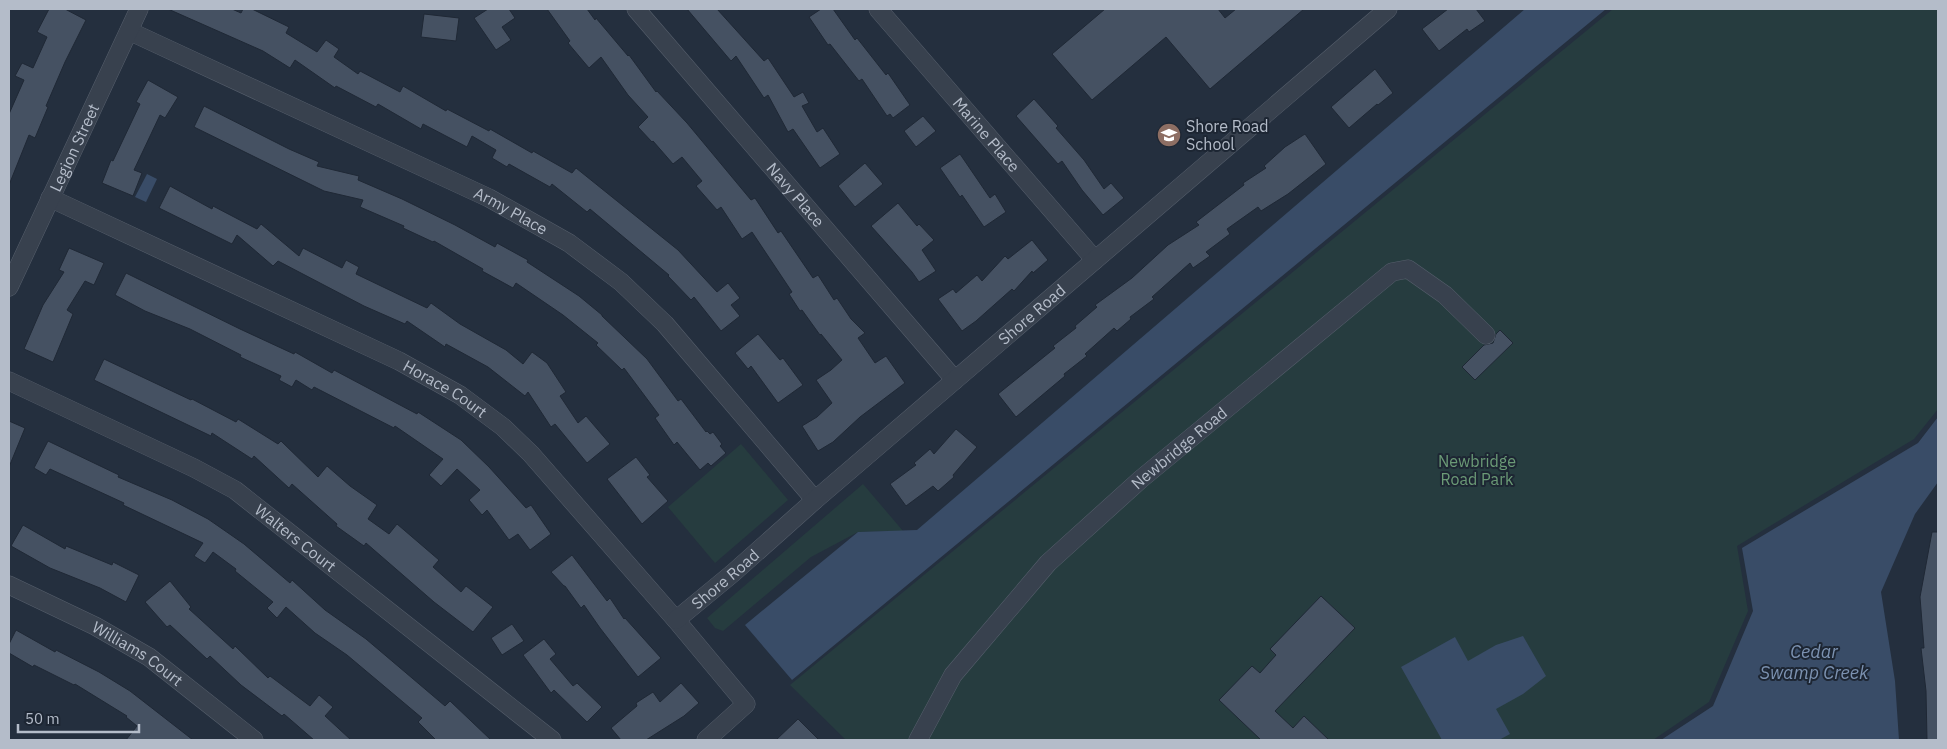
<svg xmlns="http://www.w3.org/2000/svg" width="1947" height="749" font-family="'IBM Plex Sans',sans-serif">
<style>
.green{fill:#263c3f}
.water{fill:#394c67}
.building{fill:#455162;stroke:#1f2835}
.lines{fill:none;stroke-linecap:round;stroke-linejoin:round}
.minor-casing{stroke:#565f6c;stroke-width:19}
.minor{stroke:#38414e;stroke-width:18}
.labels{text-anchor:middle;stroke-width:4;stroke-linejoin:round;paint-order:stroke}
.poi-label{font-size:16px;fill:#b4bcc9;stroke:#1d2633;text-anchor:start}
.street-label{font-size:16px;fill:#b4bcc9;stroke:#1d2633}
.park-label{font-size:16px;fill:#6b9a76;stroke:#1d2633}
.water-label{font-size:18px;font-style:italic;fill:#7c92b1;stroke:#1d2633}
</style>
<rect width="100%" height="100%" fill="#242f3e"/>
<g class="green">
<path d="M1613 9H1938V409L1914 439 1737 546 1748 611 1709 702 1653 740H846L790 685Z"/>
<path d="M741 444 788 500 715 563 668 507Z"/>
<path d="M863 484 903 531 858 532 811 557 723 631 715 628 707 618Z"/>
</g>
<g class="water">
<path d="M1525 9H1606L792 680 745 625 858 532 917 530Z"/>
<path d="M147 174 157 179 146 202 135 197Z"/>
<path d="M1938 417V482L1915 514 1881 592 1895 681 1899 740H1661L1713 706 1753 611 1742 548 1918 443Z"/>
<path d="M1523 636 1546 676 1523 694 1496 709 1510 734 1499 740H1442L1401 667 1455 637 1468 661 1496 645Z"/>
</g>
<g class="building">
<path d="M49 9H65L86 20 65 62 46 106 48 107 35 138 29 135 9 185V114L24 80 15 76 22 63 33 68 47 37 37 32Z"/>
<path d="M168 9H232L241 13 243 9H252L289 27 286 33 317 52 326 40 339 49 334 57 358 74 360 71 400 92 403 86 446 111 447 109 489 131 490 129 532 153 533 151 572 173 576 168 678 250 717 292 728 283 740 298 731 305 740 316 721 331 694 297 691 300 668 276 669 275 590 209 587 212 552 184 550 187 509 164 507 167 492 158 496 150 472 136 467 147 423 124 421 129 378 104 376 107 336 86 335 88 295 60 290 68 263 51Z"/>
<path d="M488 9H509L515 18 502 27 511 40 496 50 474 18Z"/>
<path d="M547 9H587L595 20 596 18 628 56 629 55 656 92 657 91 687 123 751 200 755 198 778 233 781 231 813 278 818 275 834 300 837 298 851 319 865 333 858 338 875 363 886 356 905 383 860 417 833 442 818 451 802 426 817 417 832 403 816 380 831 370 842 360 821 334 820 335 802 310 800 311 789 294 792 292 752 232 742 239 721 207 717 210 696 186 702 181 682 157 673 164 653 141 652 142 638 127 648 117 628 95 601 57 589 68 568 43 570 41Z"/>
<path d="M687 9H717L764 61 768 58 794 97 803 92 809 103 802 106 817 132 823 128 840 154 820 168 793 129 788 132 768 95 764 98 736 56 731 61Z"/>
<path d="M821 9H833L855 40 857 38 886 75 888 73 910 105 893 118 890 114 887 116 862 79 859 81 830 44 828 45 809 17Z"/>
<path d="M1105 9H1218L1225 18 1236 9H1304L1210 89 1166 37 1092 100 1052 54Z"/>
<path d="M1448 9H1476L1485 21 1469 32 1467 29 1439 51 1422 29Z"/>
<path d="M424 14 459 18 456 41 421 37Z"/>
<path d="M1375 69 1393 93 1378 105 1377 104 1349 128 1331 107Z"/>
<path d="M148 80 178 97 165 118 160 115 134 170 142 173 133 196 102 183 111 160 113 161 140 104 136 102Z"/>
<path d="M1034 99 1058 126 1056 128 1084 160 1104 189 1111 183 1124 198 1103 215 1082 190 1062 161 1058 164 1016 116Z"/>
<path d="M204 106 289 149 319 162 317 166 359 176 358 180 402 199 455 225 495 247 497 243 528 260 527 262 579 296 602 315V316L647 359 678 401 681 399 706 432 707 431 710 434 713 432 722 444 720 446 726 453 711 466 708 463 700 470 677 442 674 445 655 418 659 415 624 368 622 370 596 345 598 343 563 315 516 283 513 288 482 271 483 269 434 241 433 242 403 228 404 226 360 207 363 200 324 191 194 127Z"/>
<path d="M923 116 936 131 916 147 904 131Z"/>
<path d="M1305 134 1326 164 1288 194 1261 211 1258 207 1227 229 1230 234 1206 252 1210 256 1193 268 1190 263 1152 297 1154 299 1130 317 1131 319 1117 331 1114 328 1085 354 1087 356 1064 374 1065 376 1016 417 998 394 1055 348 1053 346 1076 328 1075 326 1097 307 1095 305 1132 278 1168 245 1199 225 1196 222 1244 185 1243 183 1266 168 1264 166 1285 147Z"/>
<path d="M960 154 990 198 995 194 1006 212 984 227 962 195 960 197 940 168Z"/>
<path d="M865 163 883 184 855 207 838 186Z"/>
<path d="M170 186 212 209 213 206 257 229 261 224 299 256 303 248 342 268 346 260 359 267 356 274 427 308 431 303 460 324 506 350 523 364 532 352 547 363 566 392 560 396 578 423 586 416 610 444 587 463 555 424 551 427 528 392 525 396 488 367 446 344 445 347 407 321 405 324 364 306 278 261 273 266 237 235 232 244 159 208Z"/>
<path d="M898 203 917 226 919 224 934 240 922 250 936 271 919 282 912 272 871 226Z"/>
<path d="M1032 240 1048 260 1033 273 1032 271 1014 291 1012 289 976 321 962 331 938 299 953 289 956 293 977 275 982 281 1005 256 1008 259Z"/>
<path d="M69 248 104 263 94 285 85 281 67 310 73 314 53 362 24 349 43 305 64 272 59 270Z"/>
<path d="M126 273 240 329 294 354 295 352 332 373 334 370 417 414 418 412 461 440 489 467 526 508 531 505 551 534 530 550 518 534 509 540 487 510 482 515 469 500 480 490 457 469 441 486 429 475 443 459 395 426 394 428 314 387 312 390 296 380 292 387 279 380 281 376 240 357 241 355 190 329 145 311 115 295Z"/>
<path d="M1500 330 1513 343 1475 380 1462 367 1484 345 1493 343 1496 334Z"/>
<path d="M758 334 780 360 783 358 803 385 778 403 751 366 748 369 735 353Z"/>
<path d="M104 359 191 400 192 399 236 422 238 419 278 444 281 441 318 477 327 466 350 486 377 505 368 519 389 534 397 524 439 560 433 567 461 592 466 586 493 607 473 632 434 602 366 543 364 546 336 526 337 524 292 484 289 488 254 456 252 459 212 433 211 436 94 380Z"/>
<path d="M9 421 25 428 9 467Z"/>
<path d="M956 429 977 447 953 475 954 477 938 491 933 486 906 506 890 484 916 465 914 463 930 449 934 454Z"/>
<path d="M48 441 119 475 118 477 172 500 208 519 244 544 290 583 292 580 325 610 366 639 445 706 450 701 491 740H436L418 722 422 718 347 655 315 633 286 607 277 618 267 608 273 602 235 571 236 569 213 552 205 563 194 556 203 543 123 505 124 503 50 469 46 475 34 468Z"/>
<path d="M636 457 650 475 647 477 668 501 642 524 607 479Z"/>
<path d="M23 525 65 549 66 546 112 565 113 562 139 575 126 602 100 588 50 568 11 546Z"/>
<path d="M1932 532H1938V740H1927L1926 691 1921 648H1924L1920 597Z"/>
<path d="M572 555 607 601 610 598 624 619 625 618 661 658 638 677 600 628 584 605 581 608 565 586H564L551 572Z"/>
<path d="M170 581 191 607 189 609 233 649 235 646 268 678 270 676 310 706 319 695 333 707 325 716 351 740H314L284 714 282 716 241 685 210 656 207 659 170 625 167 627 145 602Z"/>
<path d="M1321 596 1355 628 1275 711 1293 728 1304 716 1329 740H1261L1219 700 1252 666 1260 673 1276 655 1270 649Z"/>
<path d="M512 624 524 641 502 655 491 638Z"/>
<path d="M16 630 55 652 56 650 99 672 130 691 193 740H126L137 726 126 717 127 716 75 684 74 685 34 665 33 667 9 653V644Z"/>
<path d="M544 639 556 654 550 659 573 686 577 683 602 707 587 722 554 690 551 693 523 655Z"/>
<path d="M681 683 699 703 684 716 646 740H621L611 728 637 706 636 703 653 692 660 702Z"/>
<path d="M798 719 819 740H776Z"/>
</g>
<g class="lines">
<g class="minor-casing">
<g id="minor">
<path id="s1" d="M636 9 955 380"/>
<path id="s2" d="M878 9 1095 260"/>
<path id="s3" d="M129 31 489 198 569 243 621 282 665 324 815 500"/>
<path id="s4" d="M50 198 399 361 460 395 503 427 531 454 676 620 746 704 706 740"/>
<path id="s5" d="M9 287 139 9"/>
<path id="s6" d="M9 381 194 468 235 490 552 740"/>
<path id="s7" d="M9 585 95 626 149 657 254 740"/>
<path id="s8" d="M676 620 733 573 815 500 1388 9"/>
<path id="s9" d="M918 740 953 675 1048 563 1141 479 1392 272 1408 269 1445 295 1486 335"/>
</g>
</g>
<use href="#minor" class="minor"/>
</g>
<defs>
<g id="school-disc" transform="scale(1.25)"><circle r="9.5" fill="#8d6e63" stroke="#1d2633"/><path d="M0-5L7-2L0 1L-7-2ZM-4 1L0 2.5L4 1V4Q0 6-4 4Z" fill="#fff"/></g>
</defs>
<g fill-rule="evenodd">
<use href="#school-disc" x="1169" y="135"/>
</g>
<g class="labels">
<g class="poi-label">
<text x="1186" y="132">Shore Road<tspan x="1186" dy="18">School</tspan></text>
</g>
<g class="street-label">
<text dy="6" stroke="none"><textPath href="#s2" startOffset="166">Marine Place</textPath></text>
<text dy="6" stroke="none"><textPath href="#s5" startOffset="154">Legion Street</textPath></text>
<text dy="6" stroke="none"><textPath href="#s1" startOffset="245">Navy Place</textPath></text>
<text dy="6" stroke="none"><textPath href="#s3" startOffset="422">Army Place</textPath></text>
<text dy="6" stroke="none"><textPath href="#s8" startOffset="469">Shore Road</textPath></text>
<text dy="6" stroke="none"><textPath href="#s4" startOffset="439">Horace Court</textPath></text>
<text dy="6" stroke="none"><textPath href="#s9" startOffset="395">Newbridge Road</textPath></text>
<text dy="6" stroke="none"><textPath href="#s6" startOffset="328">Walters Court</textPath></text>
<text dy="6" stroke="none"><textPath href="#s8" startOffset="64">Shore Road</textPath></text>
<text dy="6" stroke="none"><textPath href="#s7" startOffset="146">Williams Court</textPath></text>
</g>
<g class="park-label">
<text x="1477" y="467">Newbridge<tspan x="1477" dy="18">Road Park</tspan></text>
</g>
<g class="water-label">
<text x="1814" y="658">Cedar<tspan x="1814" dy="21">Swamp Creek</tspan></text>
</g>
</g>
<rect width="1947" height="749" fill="none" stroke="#b4bcc9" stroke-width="20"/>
<path d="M18 724v8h121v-8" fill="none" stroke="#b4bcc9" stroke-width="2.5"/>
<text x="25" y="724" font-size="15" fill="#b4bcc9" stroke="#1d2633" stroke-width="4" paint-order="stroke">50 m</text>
</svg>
